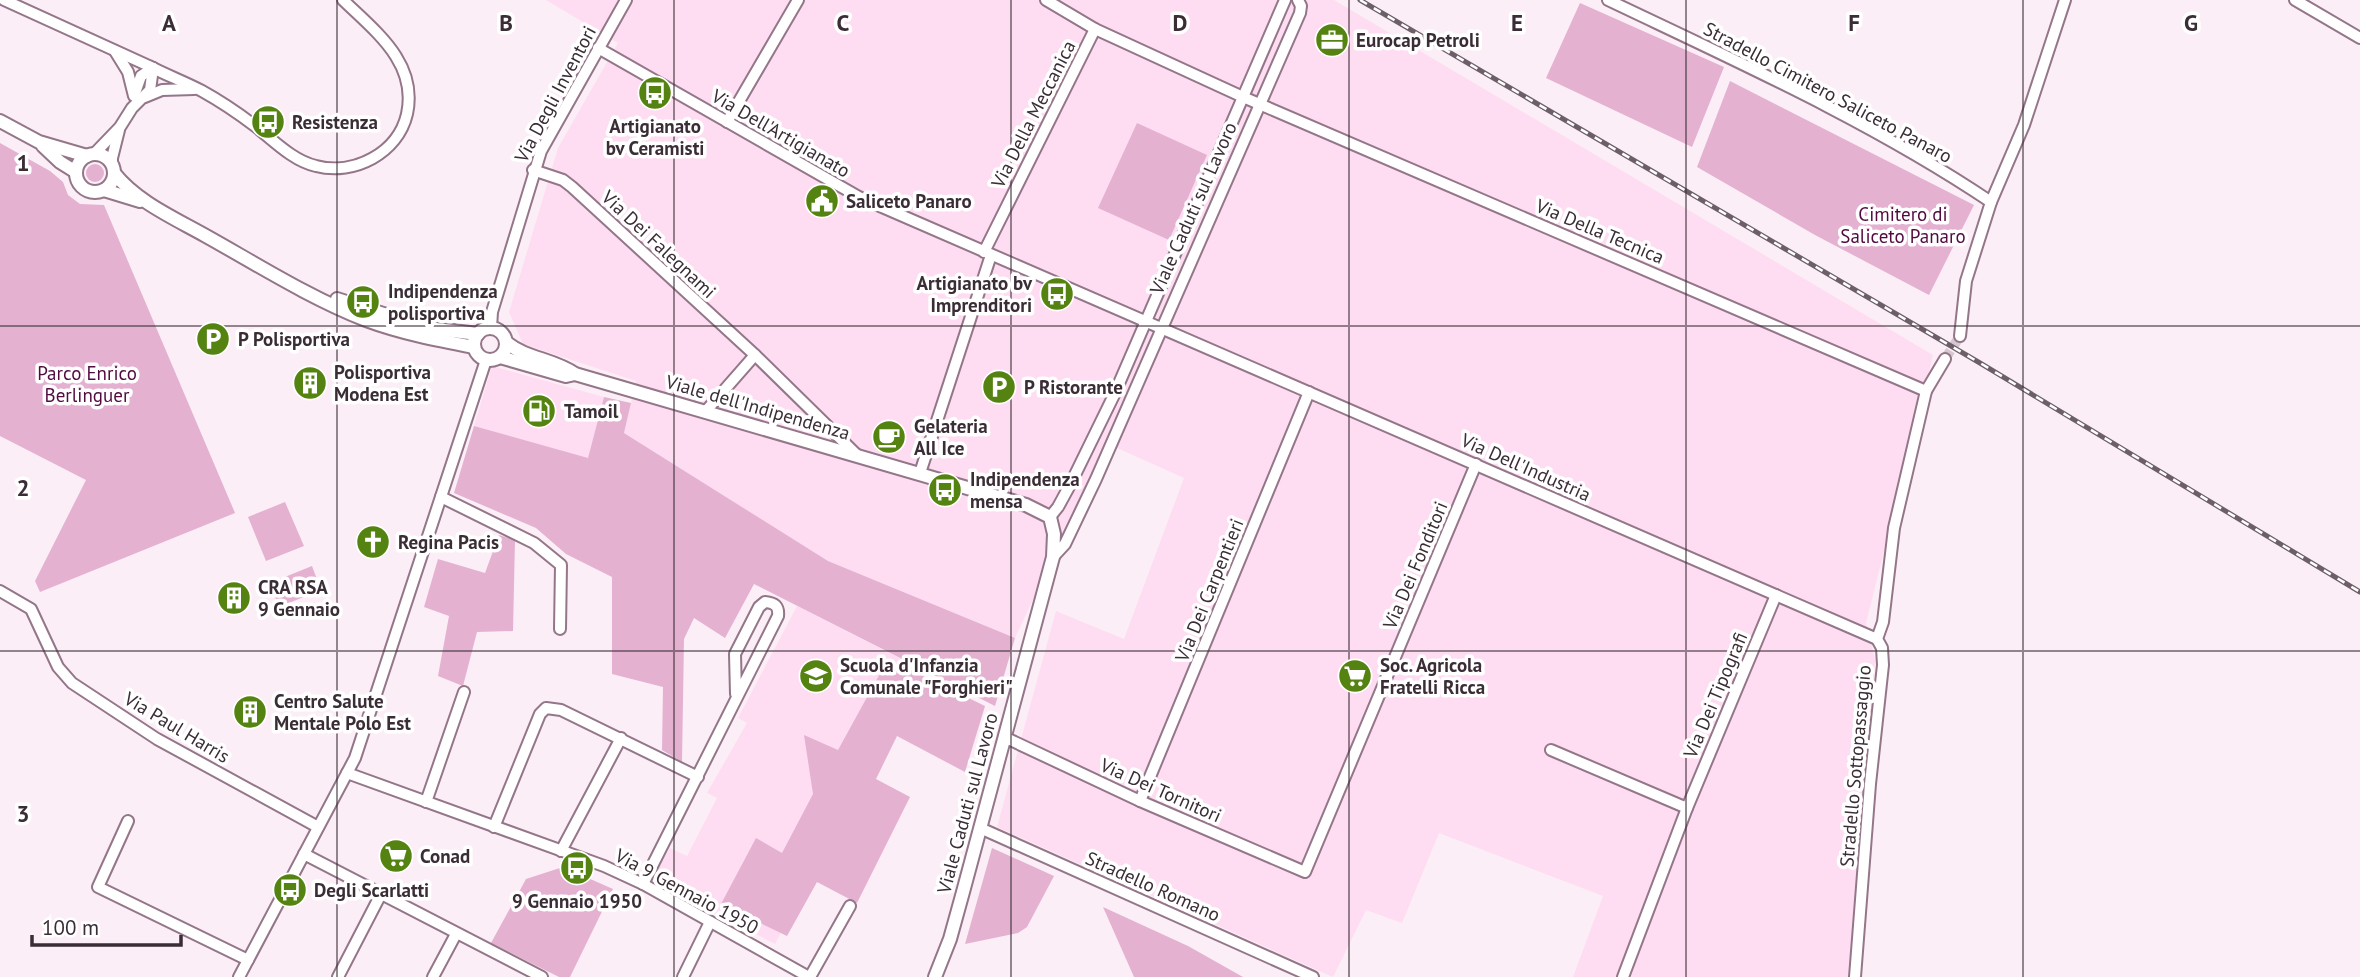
<svg xmlns="http://www.w3.org/2000/svg" width="2360" height="977" font-family="'PT Sans',sans-serif">
<style>
.built{fill:#feddf2}
.green{fill:#e4b1d1}
.lines{fill:none;stroke-linecap:round;stroke-linejoin:round}
.minor-tunnel{stroke:#d5c7d0;stroke-width:10;stroke-dasharray:10 5;stroke-linecap:butt}
.minor-casing{stroke:#947689;stroke-width:14}
.tertiary-casing{stroke:#947689;stroke-width:16}
.minor{stroke:#fff;stroke-width:10}
.tertiary{stroke:#fff;stroke-width:12}
.rail-casing{stroke:#6d5f68;stroke-width:5}
.rail{stroke:#fff;stroke-width:2.5;stroke-dasharray:8;stroke-linecap:butt}
.grid{fill:none;stroke:#3a2d36;stroke-width:2;stroke-opacity:0.55}
.labels{text-anchor:middle;stroke-width:7;stroke-linejoin:round;paint-order:stroke}
.poi-label{font-size:19px;font-weight:bold;fill:#3a2d36;stroke:#fff;text-anchor:start}
.street-label{font-size:19px;fill:#3a2d36;stroke:#fff}
.park-label{font-size:19px;fill:#520a40;stroke:#fff}
.grid-label{font-size:23px;text-anchor:middle;font-weight:bold;fill:#3a2d36;stroke:#fff;stroke-width:7;stroke-linejoin:round;paint-order:stroke}
</style>
<rect width="100%" height="100%" fill="#fceef6"/>
<g class="built">
<path d="M546 0H1334L1933 355 1866 623 1875 660 1851 977H1573L1603 896 1439 833 1402 923 1366 910 1333 977 997 827 1056 611 1124 639 1184 478 1106 443 1015 638 828 561 624 433 636 381 523 344 509 312 558 148 618 43Z"/>
<path d="M492 366 604 397 588 459 474 426Z"/>
<path d="M797 606 919 668 775 944 652 879 670 848 687 856 717 798 707 793 747 723 738 718Z"/>
</g>
<g class="green">
<path d="M1580 3 1724 67 1692 147 1546 78Z"/>
<path d="M1730 81 1974 205 1929 295 1815 235 1697 167Z"/>
<path d="M1137 123 1207 155 1169 240 1098 208Z"/>
<path d="M0 143 50 171 63 182 68 195 80 204 104 205 235 513 40 592 35 581 86 480 0 436Z"/>
<circle cx="95" cy="173" r="9"/>
<path d="M604 397 631 403 624 433 828 561 1015 638 995 706 754 584 725 638 694 618 684 639 682 762 662 750 663 687 612 674V577L566 554 536 528 454 493 474 426 588 458Z"/>
<path d="M285 502 304 546 266 561 248 517Z"/>
<path d="M499 535 515 540 513 631 477 632 463 686 438 676 449 616 424 607 438 559 485 573Z"/>
<path d="M312 566 321 590 279 607 270 583Z"/>
<path d="M888 659 985 706 965 772 897 736 876 779 910 797 857 903 817 882 787 936 721 904 756 838 782 853 813 794 804 735 838 750Z"/>
<path d="M992 848 1054 876 1027 927 1018 933 965 944Z"/>
<path d="M563 867 613 889 570 977H559L491 943 526 879Z"/>
<path d="M1103 907 1188 946 1243 977H1134Z"/>
</g>
<g class="lines">
<path class="minor-tunnel" d="M1945 359 1960 336"/>
<g class="minor-casing">
<g id="minor">
<path d="M4 0C53 22 101 44 149 66 166 75 185 82 202 91 220 101 238 113 255 126 273 140 293 161 316 166 354 176 398 153 407 114 418 63 376 32 343 0"/>
<path d="M1046 0 1095 29 1243 97 1926 391"/>
<path d="M1608 0C1738 62 1872 122 1991 202"/>
<path d="M2295 0 2360 38"/>
<path d="M598 48 859 197 1877 639"/>
<path d="M115 51 128 72 134 96"/>
<path d="M135 93 141 76 153 68"/>
<path d="M145 97 162 90 194 89"/>
<path d="M727 122 798 0"/>
<path d="M94 154 120 127 132 108 150 90 153 68"/>
<path d="M112 165V158L119 130"/>
<path d="M533 170 563 180 572 187 755 355 857 455"/>
<path d="M984 252 1095 29"/>
<path d="M491 328 492 312 541 151 626 0"/>
<path d="M1960 336 1966 281 1991 202 2024 125 2065 0"/>
<path d="M705 412 755 355"/>
<path d="M920 473 991 255"/>
<path d="M441 497 534 543 561 565 560 629"/>
<path d="M1050 517 1058 507 1070 485 1114 395 1285 0"/>
<path d="M1053 557 1065 544 1096 479 1300 13 1301 6 1298 0"/>
<path d="M0 591 31 609 58 667 72 683 157 739 318 827"/>
<path d="M1004 737 1140 801 1305 872 1476 464"/>
<path d="M1551 750 1687 808"/>
<path d="M347 773 604 866 643 884 809 977"/>
<path d="M1140 801 1309 392"/>
<path d="M426 802 464 692"/>
<path d="M128 821 98 887 248 960"/>
<path d="M494 827 540 714 546 708 561 710 698 777"/>
<path d="M980 828 1313 977"/>
<path d="M561 851 621 738"/>
<path d="M304 854 542 977"/>
<path d="M643 884 778 616C779 606 775 603 765 602L759 607 735 654 736 694"/>
<path d="M239 977 355 758 486 360"/>
<path d="M338 977 381 894"/>
<path d="M433 977 456 934"/>
<path d="M683 977 710 922"/>
<path d="M810 977 850 906"/>
<path d="M1623 977 1687 808 1776 595"/>
<path d="M1855 977 1870 784 1883 665 1882 648 1877 639 1883 622 1894 528 1926 391 1945 359"/>
</g>
</g>
<g class="tertiary-casing">
<g id="tertiary">
<path d="M0 121 39 142 87 156"/>
<path d="M43 146 60 162 76 172"/>
<circle cx="95" cy="173" r="19"/>
<path d="M114 173C137 202 174 218 206 236 258 265 310 298 366 320 401 333 437 340 474 347"/>
<path d="M104 190 140 201"/>
<path d="M337 299 427 328 478 334"/>
<circle cx="490" cy="344" r="16"/>
<path d="M507 343C527 359 554 359 575 374L1026 505 1050 517 1054 534 1053 557 963 892 950 939 935 977"/>
<path d="M500 357 566 376 575 374"/>
</g>
</g>
<use href="#minor" class="minor"/>
<use href="#tertiary" class="tertiary"/>
<g class="rail-casing">
<path id="rail" d="M1360 0 1980 363 2360 592"/>
</g>
<use href="#rail" class="rail"/>
</g>
<path class="grid" d="M337 0V977M674 0V977M1011 0V977M1349 0V977M1686 0V977M2023 0V977M0 326H2360M0 651H2360"/>
<defs>
<g id="office-disc" transform="scale(1.75)"><circle r="9.5" fill="#558311" stroke="#fff"/><path d="M-6-3h4V-5.5h4V-3h4V5H-6ZM-1-4.5V-3h2v-1.5ZM-6 0V1H6V0Z" fill="#fff"/></g>
<g id="bus-disc" transform="scale(1.75)"><circle r="9.5" fill="#558311" stroke="#fff"/><path d="M-5-6H5V4H4V6H2V4H-2V6H-4V4H-5ZM-3.5-4V0h7V-4ZM-3.5 1.2v1.5H-2V1.2ZM2 1.2v1.5H3.5V1.2Z" fill="#fff"/></g>
<g id="civic-disc" transform="scale(1.75)"><circle r="9.5" fill="#558311" stroke="#fff"/><path d="M-.6-6.5H3V-4.5H.6V-3L4-1V1h2V6H-6V1h2V-1L-.6-3ZM-1.2 2.5V6h2.4V2.5Z" fill="#fff"/></g>
<g id="parking-disc" transform="scale(1.75)"><circle r="9.5" fill="#558311" stroke="#fff"/><path d="M-3.5-5.5H1a3.5 3.5 0 0 1 0 7H-1V5.5H-3.5ZM-1-3.4V-.6H.8a1.4 1.4 0 0 0 0-2.8Z" fill="#fff"/></g>
<g id="building-disc" transform="scale(1.75)"><circle r="9.5" fill="#558311" stroke="#fff"/><path d="M-4-6H4V6H1V3H-1V6H-4ZM-2.5-4.3h1.7v1.8h-1.7ZM.8-4.3h1.7v1.8H.8ZM-2.5-1h1.7V.8h-1.7ZM.8-1h1.7V.8H.8Z" fill="#fff"/></g>
<g id="fuel-disc" transform="scale(1.75)"><circle r="9.5" fill="#558311" stroke="#fff"/><path d="M-5.5-6h7V0h2V4h1.3V-2.5L3-4.5l.8-.8L6-3V5H2.5V1h-1V6h-7ZM-4.2-4.7v3.2H.2V-4.7Z" fill="#fff"/></g>
<g id="cafe-disc" transform="scale(1.75)"><circle r="9.5" fill="#558311" stroke="#fff"/><path d="M-5.5-4.5H6V0H3Q3 3.5 0 3.5H-2.5Q-5.5 3.5-5.5 0ZM3-3.2v2h1.7v-2ZM-6 4.5H4V6H-6Z" fill="#fff"/></g>
<g id="church-disc" transform="scale(1.75)"><circle r="9.5" fill="#558311" stroke="#fff"/><path d="M-1.2-6h2.4v3.5h3.3v2.4h-3.3V6h-2.4V-.1h-3.3v-2.4h3.3Z" fill="#fff"/></g>
<g id="school-disc" transform="scale(1.75)"><circle r="9.5" fill="#558311" stroke="#fff"/><path d="M0-5L7-2L0 1L-7-2ZM-4 1L0 2.5L4 1V4Q0 6-4 4Z" fill="#fff"/></g>
<g id="supermarket-disc" transform="scale(1.75)"><circle r="9.5" fill="#558311" stroke="#fff"/><path d="M-6-5.5h2.5l.6 2H6L4.5 2H-2.5L-4.4-4H-6ZM-1.5 3.2a1.3 1.3 0 1 0 .1 0ZM3 3.2a1.3 1.3 0 1 0 .1 0Z" fill="#fff"/></g>
</defs>
<g fill-rule="evenodd">
<use href="#office-disc" x="1332" y="40"/>
<use href="#bus-disc" x="655" y="93"/>
<use href="#bus-disc" x="268" y="122"/>
<use href="#civic-disc" x="822" y="201"/>
<use href="#bus-disc" x="1057" y="294"/>
<use href="#bus-disc" x="363" y="302"/>
<use href="#parking-disc" x="213" y="339"/>
<use href="#building-disc" x="310" y="383"/>
<use href="#parking-disc" x="999" y="387"/>
<use href="#fuel-disc" x="539" y="411"/>
<use href="#cafe-disc" x="889" y="437"/>
<use href="#bus-disc" x="945" y="490"/>
<use href="#church-disc" x="373" y="542"/>
<use href="#building-disc" x="234" y="598"/>
<use href="#school-disc" x="816" y="676"/>
<use href="#supermarket-disc" x="1355" y="676"/>
<use href="#building-disc" x="250" y="712"/>
<use href="#supermarket-disc" x="396" y="856"/>
<use href="#bus-disc" x="577" y="868"/>
<use href="#bus-disc" x="290" y="890"/>
</g>
<g class="labels">
<g class="poi-label">
<text x="1356" y="47">Eurocap Petroli</text>
<text x="292" y="129">Resistenza</text>
<text x="655" y="133" text-anchor="middle">Artigianato<tspan x="655" dy="22">bv Ceramisti</tspan></text>
<text x="846" y="208">Saliceto Panaro</text>
<text x="1032" y="290" text-anchor="end">Artigianato bv<tspan x="1032" dy="22">Imprenditori</tspan></text>
<text x="388" y="298">Indipendenza<tspan x="388" dy="22">polisportiva</tspan></text>
<text x="238" y="346">P Polisportiva</text>
<text x="334" y="379">Polisportiva<tspan x="334" dy="22">Modena Est</tspan></text>
<text x="1024" y="394">P Ristorante</text>
<text x="564" y="418">Tamoil</text>
<text x="914" y="433">Gelateria<tspan x="914" dy="22">All Ice</tspan></text>
<text x="970" y="486">Indipendenza<tspan x="970" dy="22">mensa</tspan></text>
<text x="398" y="549">Regina Pacis</text>
<text x="258" y="594">CRA RSA<tspan x="258" dy="22">9 Gennaio</tspan></text>
<text x="840" y="672">Scuola d'Infanzia<tspan x="840" dy="22">Comunale "Forghieri"</tspan></text>
<text x="1380" y="672">Soc. Agricola<tspan x="1380" dy="22">Fratelli Ricca</tspan></text>
<text x="274" y="708">Centro Salute<tspan x="274" dy="22">Mentale Polo Est</tspan></text>
<text x="420" y="863">Conad</text>
<text x="314" y="897">Degli Scarlatti</text>
<text x="577" y="908" text-anchor="middle">9 Gennaio 1950</text>
</g>
<g class="street-label">
<text transform="translate(1828 92) rotate(28)" y="7">Stradello Cimitero Saliceto Panaro</text>
<text transform="translate(555 94) rotate(-62)" y="7">Via Degli Inventori</text>
<text transform="translate(1033 114) rotate(-63)" y="7">Via Della Meccanica</text>
<text transform="translate(781 133) rotate(30)" y="7">Via Dell'Artigianato</text>
<text transform="translate(1193 208) rotate(-66)" y="7">Viale Caduti sul Lavoro</text>
<text transform="translate(1600 231) rotate(23)" y="7">Via Della Tecnica</text>
<text transform="translate(659 244) rotate(43)" y="7">Via Dei Falegnami</text>
<text transform="translate(758 407) rotate(16)" y="7">Viale dell'Indipendenza</text>
<text transform="translate(1526 467) rotate(24)" y="7">Via Dell'Industria</text>
<text transform="translate(1415 565) rotate(-67)" y="7">Via Dei Fonditori</text>
<text transform="translate(1209 590) rotate(-68)" y="7">Via Dei Carpentieri</text>
<text transform="translate(1715 695) rotate(-67)" y="7">Via Dei Tipografi</text>
<text transform="translate(177 727) rotate(31)" y="7">Via Paul Harris</text>
<text transform="translate(1855 766) rotate(-85)" y="7">Stradello Sottopassaggio</text>
<text transform="translate(1161 790) rotate(24)" y="7">Via Dei Tornitori</text>
<text transform="translate(967 803) rotate(-75)" y="7">Viale Caduti sul Lavoro</text>
<text transform="translate(1153 886) rotate(24)" y="7">Stradello Romano</text>
<text transform="translate(687 891) rotate(28)" y="7">Via 9 Gennaio 1950</text>
</g>
<g class="park-label">
<text x="1903" y="221">Cimitero di<tspan x="1903" dy="22">Saliceto Panaro</tspan></text>
<text x="87" y="380">Parco Enrico<tspan x="87" dy="22">Berlinguer</tspan></text>
</g>
</g>
<g class="grid-label">
<text x="169" y="31">A</text>
<text x="506" y="31">B</text>
<text x="843" y="31">C</text>
<text x="1180" y="31">D</text>
<text x="1517" y="31">E</text>
<text x="1854" y="31">F</text>
<text x="2191" y="31">G</text>
<text x="23" y="171">1</text>
<text x="23" y="496">2</text>
<text x="23" y="822">3</text>
</g>
<path d="M32 935v10h149v-10" fill="none" stroke="#3a2d36" stroke-width="3.5"/>
<text x="42" y="935" font-size="21" fill="#3a2d36" stroke="#ffffff" stroke-width="5" paint-order="stroke">100 m</text>
</svg>
